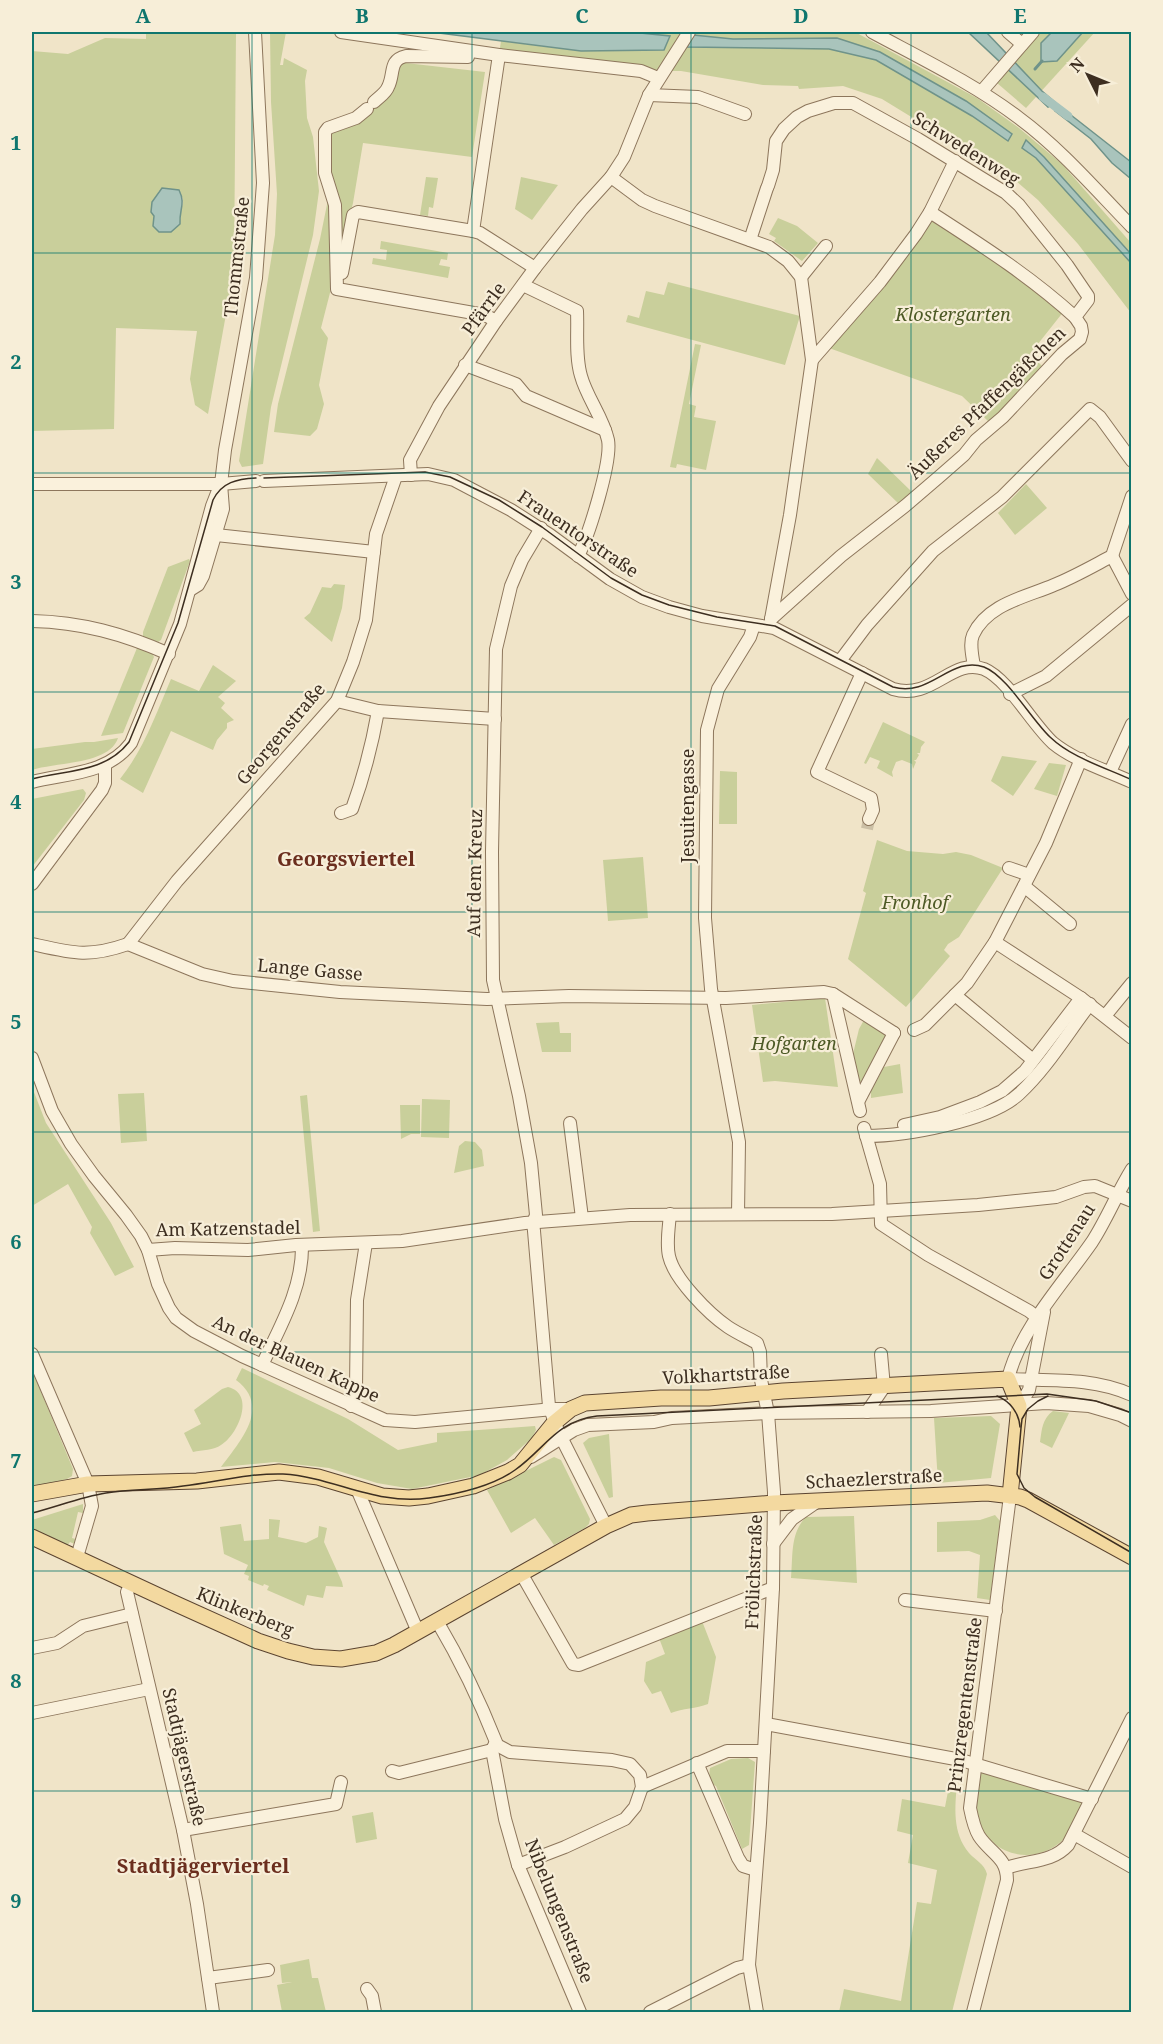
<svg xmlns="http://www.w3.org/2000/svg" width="1163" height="2044" font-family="'Noto Serif',serif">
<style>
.green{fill:#c9cf9b;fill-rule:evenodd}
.water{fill:#a9c4bc;stroke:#6f938a;stroke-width:1.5}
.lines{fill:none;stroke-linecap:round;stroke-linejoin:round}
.stream{stroke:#6f938a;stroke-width:3}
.canal{stroke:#a9c4bc;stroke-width:9}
.minor-tunnel{stroke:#ccc0a6;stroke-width:12;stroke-dasharray:12 6;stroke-linecap:butt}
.minor-casing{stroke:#8d765c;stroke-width:14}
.major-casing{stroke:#5b4430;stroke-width:17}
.minor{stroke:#faf1dc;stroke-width:12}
.major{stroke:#f3d9a0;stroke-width:15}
.tram{stroke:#3d2e20;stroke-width:1.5}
.grid{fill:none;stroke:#0f766e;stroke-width:1.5;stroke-opacity:0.55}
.labels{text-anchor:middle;stroke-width:4.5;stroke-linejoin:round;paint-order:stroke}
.street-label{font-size:18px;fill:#3d2e20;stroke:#f7eed8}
.park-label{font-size:18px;font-style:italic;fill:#4d5a26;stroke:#f7eed8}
.neighbourhood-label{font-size:20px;font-weight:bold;fill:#6b2e1e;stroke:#f7eed8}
.neatline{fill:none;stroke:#0f766e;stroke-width:2}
.grid-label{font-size:20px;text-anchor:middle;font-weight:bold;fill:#0f766e}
</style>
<rect width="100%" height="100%" fill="#f0e4c8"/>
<g class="green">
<path d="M146 32H236L234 270 208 414 195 405 190 379 197 331 116 328 114 429 32 431V51L68 54 105 38 146 39ZM159 191 180 193C192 211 166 219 153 226L154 216 151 211 153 202Z"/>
<path d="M270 32H286L280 65H283L284 58 307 70 305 81 307 118 313 137 319 191 313 235 271 407 263 464 242 467 239 461 275 235 277 194 271 102Z"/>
<path d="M630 32H855L977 98 1019 128 1062 164 1131 243V313L1078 244 1038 200 1016 181 882 99 843 86 799 89 798 86 763 85 681 71H664L658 78 499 55 501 41 581 51 664 50 670 37Z"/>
<path d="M1038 32H1095L1026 108 997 83Z"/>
<path d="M397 62 485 72 472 157 363 143 353 203 321 328 328 338 319 385 324 404 317 429 310 436 274 432 278 404 320 239 332 180 329 169V132L369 113 391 90Z"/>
<path d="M426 177 438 178 433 208 429 207 428 216 420 215Z"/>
<path d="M521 177 558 185 532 220 515 209Z"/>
<path d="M778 218 797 226 818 243 802 261 774 241 776 238 769 234Z"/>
<path d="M930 220 1002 261 1064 311 1030 354 1044 368 1019 396 989 422 962 396 829 348Z"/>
<path d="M381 241 448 253 447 260 441 259 439 265 450 267 448 278 372 264 373 258 386 260 387 250 380 249Z"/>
<path d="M668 282 800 316 785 365 626 322 628 315 639 318 646 291 664 295Z"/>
<path d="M695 344 701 345 689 404 696 406 694 417 716 421 706 470 677 464 676 468 670 467Z"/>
<path d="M877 458 913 493 899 504 868 474Z"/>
<path d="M1026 484 1047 508 1015 535 998 513Z"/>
<path d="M189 559 190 561 161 640 158 642 143 637V632L168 567Z"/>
<path d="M334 584 345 585 342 608 332 642 304 618 310 613 322 587 331 588Z"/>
<path d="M137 648 152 653 154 657 123 733 101 736Z"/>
<path d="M213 665 236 681 218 697 225 703 221 708 234 720 227 723V728L217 740 213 750 171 731 143 793 120 779C144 749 156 714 171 679L199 691Z"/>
<path d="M883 722 925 742 921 747 920 753H917L919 755 916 760H914L916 762 913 769 912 764 902 760 896 762 892 772 893 777 877 768 880 761 870 757 866 764 864 763Z"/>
<path d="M118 738C109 765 56 762 32 770V749L85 742H94Z"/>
<path d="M1002 756 1037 761 1013 796 991 781Z"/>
<path d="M1049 763 1066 765 1057 796 1034 789Z"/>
<path d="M720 771 737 772V824H719Z"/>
<path d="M83 789 86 793 84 800 32 867V799Z"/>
<path d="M877 840 907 851 943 854 956 852 971 855 1003 868 959 937 948 944 944 950 950 956 906 1007 848 959 866 893 863 891Z"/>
<path d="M643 857 648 918 608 921 603 860Z"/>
<path d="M825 998 838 1087 775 1081 763 1082 752 1005Z"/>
<path d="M864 1020 888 1032 862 1082 859 1081 852 1058 859 1029Z"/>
<path d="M559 1022 560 1033H571V1052H542L536 1023Z"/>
<path d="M900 1064 903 1093 871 1098V1091L884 1067Z"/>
<path d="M32 1087 46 1123 111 1223 134 1267 115 1276 90 1233 92 1227 68 1184 32 1206Z"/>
<path d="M144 1093 147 1141 121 1143 118 1094Z"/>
<path d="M307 1095 320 1231 313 1232 300 1096Z"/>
<path d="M422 1099 450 1100 449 1138 421 1137Z"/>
<path d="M400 1105H420V1134H411L401 1139Z"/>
<path d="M465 1141 475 1142 482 1150 484 1166 454 1173 459 1146Z"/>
<path d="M242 1368 348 1419 398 1450 437 1442V1433L535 1426 536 1430 532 1438 507 1460 480 1475 412 1489 377 1483 329 1468 275 1462 221 1467C240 1441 272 1407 236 1380Z"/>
<path d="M32 1370 73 1469 72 1476 67 1479 32 1488Z"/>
<path d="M228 1387C256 1394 238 1435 221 1445 214 1450 202 1450 193 1452L184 1433 201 1424 194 1410 222 1389Z"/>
<path d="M1053 1411 1069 1413 1052 1448 1040 1442C1042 1429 1042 1419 1053 1411Z"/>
<path d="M991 1416 1000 1424 991 1478 938 1483 934 1418Z"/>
<path d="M609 1434 613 1497 609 1498 583 1443 589 1438Z"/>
<path d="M554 1457 561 1460 590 1519 589 1524 585 1528 554 1545 535 1518 511 1533 487 1490Z"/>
<path d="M83 1504V1513L78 1512 72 1538 79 1540 77 1545 70 1542 66 1547 32 1532V1520Z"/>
<path d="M995 1515 1000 1521 990 1600 977 1598 980 1555 969 1551 937 1552V1522L980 1520Z"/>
<path d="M854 1516 857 1583 791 1578C793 1556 790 1533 806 1517Z"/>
<path d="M269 1519 280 1520 278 1537 306 1543 318 1537 319 1526 327 1528 324 1542 342 1582 343 1587 326 1586 323 1598 307 1595 304 1606 267 1590 269 1586 264 1584 263 1586 248 1580 249 1576 244 1574 248 1565 224 1554 220 1527 241 1524 244 1541 269 1539Z"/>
<path d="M702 1621 716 1657 708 1704C696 1709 683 1708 671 1713L661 1691 652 1694 644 1681 646 1662 665 1654 659 1638Z"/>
<path d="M748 1758 755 1762 749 1845 742 1849 716 1786C708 1783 709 1775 710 1768L731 1759Z"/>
<path d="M980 1767 1079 1797 1082 1809C1076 1819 1071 1832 1063 1840 1034 1867 989 1856 978 1818 973 1802 978 1783 980 1767Z"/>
<path d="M950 1781 957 1782C955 1808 952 1832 969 1853 976 1861 984 1863 987 1874L952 2012H839L844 1989 901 2001 917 1902 931 1904 937 1870 908 1863 913 1835 897 1831 902 1799 945 1807Z"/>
<path d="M373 1812 377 1839 356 1843 352 1816Z"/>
<path d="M309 1959 312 1978H318L326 2012H282L277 1985 292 1982 282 1983 280 1965Z"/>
</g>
<g class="water">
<path d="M431 32H630L670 36 664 50 581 51Z"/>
<path d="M968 32H986L1042 91 1056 103 1048 107Z"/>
<path d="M1052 32H1083L1057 61 1041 62V43Z"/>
<path d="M693 35 733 39 837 38 880 52 966 101 1012 134 1008 141 972 116 876 60 829 49 687 47Z"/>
<path d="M1062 108 1131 162V179L1112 163 1091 139 1055 111Z"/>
<path d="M1026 140 1044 157 1131 254V263L1036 158 1022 148Z"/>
<path d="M162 188 179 190C186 204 179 209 180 224L171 232H159L153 226 154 216 151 212 152 202Z"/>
</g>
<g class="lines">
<path class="stream" d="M1035 69 1042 61"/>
<path class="canal" d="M1043 97 1068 116"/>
<path class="minor-tunnel" d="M867 829 869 819"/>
<g class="minor-casing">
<g id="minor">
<path d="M341 32 499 55 641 71 658 78"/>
<path d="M872 32C922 59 974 84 1019 118 1061 149 1096 190 1132 227"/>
<path d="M1008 32 1022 44"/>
<path d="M982 91 1033 32"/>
<path d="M649 95 698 97 745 114"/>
<path d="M374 102C378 98 386 93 388 87 395 74 388 60 406 56L468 57"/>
<path d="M367 109 356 118 328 128 325 132V173L335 205 337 289 485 315 496 321"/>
<path d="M611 177 642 200 655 206 769 247 788 261 801 277 812 360 790 515 771 619"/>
<path d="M768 186 773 170 776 141 784 129 797 117 808 111 834 103H853L918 139 1006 193 1019 205 1067 265 1088 296V300L1075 317 1081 326 1082 332 1080 339 1062 354 1003 417 976 440 964 455 940 476 905 506 841 556 771 619"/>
<path d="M930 212C981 245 1030 276 1075 317"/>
<path d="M473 231 499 55"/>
<path d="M750 240 767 188"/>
<path d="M342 273 353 215 358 212 473 231 480 233 535 268"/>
<path d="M801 277 826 246"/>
<path d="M523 285 577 311C578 332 575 356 581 376 587 398 603 417 608 440 612 461 589 535 578 556"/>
<path d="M812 360 880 282 916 234 930 212 955 161"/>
<path d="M465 365 516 384 526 396 605 430"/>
<path d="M411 475 410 460 439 406 496 321 535 268 582 209 611 177 624 157 649 95 689 32"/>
<path d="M264 481 428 474 454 480 511 510 550 535 610 579 642 597 669 607 702 616 774 628 893 689C932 701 952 657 984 669 1008 679 1032 724 1053 743 1075 761 1106 770 1132 782"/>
<path d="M32 484H221L256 481"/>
<path d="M541 528 522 560 511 586 496 649 492 852 493 980 519 1096 531 1163 536 1215 533 1223 534 1231 549 1406 558 1431 606 1526"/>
<path d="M216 535 374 552"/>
<path d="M1112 556 1132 594"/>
<path d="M190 590 198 585 203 576 223 509 221 484 225 450 256 278 263 183 255 32"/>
<path d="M32 621C81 622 124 634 169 654"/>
<path d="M840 661 867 625 933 551 1002 497 1090 409 1100 417 1132 461"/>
<path d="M974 667C973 658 969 644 973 635 987 604 1026 597 1054 585 1074 577 1093 566 1112 556L1132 496"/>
<path d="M862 673 817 772 871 798 873 810 869 819"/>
<path d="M1010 694 1046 676 1132 605"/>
<path d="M337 701 378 711 495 719"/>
<path d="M1110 772 1132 724"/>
<path d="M32 782C66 773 107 775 131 743L180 624 212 506 219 488"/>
<path d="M341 813 352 809C364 776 372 745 378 711"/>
<path d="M1009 868 1029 875"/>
<path d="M32 884 102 790 105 783V766"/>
<path d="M1024 886 1070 924"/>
<path d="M995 942 1081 998 1132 1038"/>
<path d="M32 944C72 953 88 958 128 944"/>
<path d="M128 944 202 974 233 981 340 992 487 999 569 996 726 998 824 992 833 994"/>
<path d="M128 944 177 881 337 701 353 662 366 620 376 534 396 476"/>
<path d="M955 995 1033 1060"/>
<path d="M1105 1016 1132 983"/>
<path d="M914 1030 925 1025 967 983 995 942 1046 843 1081 759"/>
<path d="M32 1058 52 1111 71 1144 94 1176 126 1215 141 1236 148 1250 158 1284 169 1308 176 1318 194 1331 242 1356 385 1420 415 1422 553 1409H571"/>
<path d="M859 1100 894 1033"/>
<path d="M860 1111 833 994 894 1033"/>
<path d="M570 1123 582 1218"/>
<path d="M904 1125 940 1117 980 1102 1002 1091 1025 1071 1081 998"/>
<path d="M864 1128 880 1184 881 1224 928 1255 1029 1311 1038 1318"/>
<path d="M866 1136C905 1136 990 1121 1019 1094 1047 1068 1067 1034 1090 1004"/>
<path d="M1132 1169C1117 1193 1107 1219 1092 1242 1063 1284 1020 1329 1008 1379 1049 1381 1093 1377 1132 1395"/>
<path d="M670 1214C669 1227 666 1243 669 1256 674 1279 709 1314 728 1327 737 1333 748 1338 757 1343L760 1352 761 1380 768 1413 774 1492 773 1588 760 1823 749 1965 757 2012"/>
<path d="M738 1214 739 1142 711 989 705 918 707 730 718 689 750 637 754 625"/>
<path d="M148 1250 175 1248 248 1250 296 1245 402 1241 525 1223 630 1215 832 1214 978 1205 1056 1197 1084 1187 1095 1186 1132 1201"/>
<path d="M32 1354 88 1484 92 1506 77 1557"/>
<path d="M262 1365C280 1327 303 1288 302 1245"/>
<path d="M351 1406 356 1389 357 1300 366 1243"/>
<path d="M1019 1406 1029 1390 1044 1312"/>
<path d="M867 1412 884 1387 881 1354"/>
<path d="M531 1457 574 1430 588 1425 654 1422 672 1418 768 1413 931 1411 1046 1403 1089 1406 1120 1415 1132 1421"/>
<path d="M357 1489 418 1632"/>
<path d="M773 1544 792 1519 818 1501"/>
<path d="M521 1573 573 1664 579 1665 773 1588"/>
<path d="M131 1583 127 1592 183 1830 197 1904 213 2012"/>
<path d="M905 1600 996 1611"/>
<path d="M437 1621C460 1660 479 1699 496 1742L492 1750 505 1819 518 1865 580 2012"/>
<path d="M32 1648 57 1643 83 1626 132 1614"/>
<path d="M32 1713 149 1689"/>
<path d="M766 1724 961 1760 1092 1799"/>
<path d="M495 1744 510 1752 612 1760 630 1764 640 1775 642 1787 635 1807 625 1819 565 1847 518 1865"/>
<path d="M697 1763 738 1858 743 1866 756 1870"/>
<path d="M392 1771 399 1773 492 1750"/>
<path d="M642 1787 727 1751H764"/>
<path d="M183 1830 336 1804 341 1782"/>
<path d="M1074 1834 1132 1867"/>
<path d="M1006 1868C1028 1860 1052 1863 1068 1845L1132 1718"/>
<path d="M208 1978 268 1970"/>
<path d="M367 1989 372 1996 375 2012"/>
<path d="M650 2012 737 1968 749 1965"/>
<path d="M973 2012 1007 1880C1007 1857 990 1853 979 1836 974 1828 972 1818 970 1808L1010 1496"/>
</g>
</g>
<g class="major-casing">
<g id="major">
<path d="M32 1494 88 1484 197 1481 279 1472 318 1477 382 1496 409 1498 428 1496 473 1486 508 1472 520 1465 554 1423 571 1409 585 1403 661 1398H709L783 1391 1008 1379 1019 1406 1010 1496"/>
<path d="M32 1537 174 1603 258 1641 288 1651 313 1657 341 1659 376 1653 394 1645 606 1526 631 1515 647 1513 774 1503 987 1493 1020 1497 1028 1500 1132 1557"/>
</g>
</g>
<use href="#minor" class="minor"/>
<use href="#major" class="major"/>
<g class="tram">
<path d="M264 478 425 472 450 477 499 500 542 527 611 578 642 595 669 605 717 617 775 626 893 687C930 698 951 655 984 667 1007 676 1031 719 1050 737 1072 758 1104 767 1132 780"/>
<path d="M32 779C66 770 105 773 129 742L178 623 213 500C222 482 237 479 256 478"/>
<path d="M997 1396C1010 1401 1019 1413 1020 1427"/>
<path d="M1048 1396 1038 1401 1028 1409 1022 1419 1021 1428 1017 1474 1024 1488 1035 1497 1132 1553"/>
<path d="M32 1513C56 1507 81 1497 106 1493 132 1489 158 1490 183 1486 216 1482 250 1473 283 1474 334 1477 376 1506 429 1498 458 1494 491 1487 515 1470 545 1449 556 1421 597 1416L1047 1394 1096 1401 1132 1413"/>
</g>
</g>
<path class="grid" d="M252 32V2012M472 32V2012M691 32V2012M911 32V2012M32 253H1132M32 473H1132M32 692H1132M32 912H1132M32 1132H1132M32 1352H1132M32 1571H1132M32 1791H1132"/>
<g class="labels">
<g class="street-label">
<text transform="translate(966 149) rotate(32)" y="6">Schwedenweg</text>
<text transform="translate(237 257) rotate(-84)" y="6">Thommstraße</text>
<text transform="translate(484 309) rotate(-54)" y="6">Pfärrle</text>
<text transform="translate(987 403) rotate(-44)" y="6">Äußeres Pfaffengäßchen</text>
<text transform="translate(578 534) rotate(34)" y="6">Frauentorstraße</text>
<text transform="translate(281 734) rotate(-50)" y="6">Georgenstraße</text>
<text transform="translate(688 806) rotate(-90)" y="6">Jesuitengasse</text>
<text transform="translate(475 873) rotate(-89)" y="6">Auf dem Kreuz</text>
<text transform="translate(310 970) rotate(5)" y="6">Lange Gasse</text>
<text transform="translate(228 1229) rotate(-1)" y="6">Am Katzenstadel</text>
<text transform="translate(1067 1242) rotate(-57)" y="6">Grottenau</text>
<text transform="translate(296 1359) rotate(25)" y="6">An der Blauen Kappe</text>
<text transform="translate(726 1375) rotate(-3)" y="6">Volkhartstraße</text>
<text transform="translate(874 1479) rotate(-3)" y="6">Schaezlerstraße</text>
<text transform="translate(754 1572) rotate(-88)" y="6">Frölichstraße</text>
<text transform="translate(245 1612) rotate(22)" y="6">Klinkerberg</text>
<text transform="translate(965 1705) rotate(-83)" y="6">Prinzregentenstraße</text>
<text transform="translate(184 1757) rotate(77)" y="6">Stadtjägerstraße</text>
<text transform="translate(559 1911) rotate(68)" y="6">Nibelungenstraße</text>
</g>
<g class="park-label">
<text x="953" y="321">Klostergarten</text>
<text x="915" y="909">Fronhof</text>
<text x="794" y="1050">Hofgarten</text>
</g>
<g class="neighbourhood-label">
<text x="346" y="866">Georgsviertel</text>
<text x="203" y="1873">Stadtjägerviertel</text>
</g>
</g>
<rect width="1163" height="2044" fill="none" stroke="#f7eed8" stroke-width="66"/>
<g transform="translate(1088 75) rotate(313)" stroke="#f7eed8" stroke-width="4.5" paint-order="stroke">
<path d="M0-4.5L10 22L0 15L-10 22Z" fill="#3d2e20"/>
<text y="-9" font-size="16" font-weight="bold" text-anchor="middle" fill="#3d2e20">N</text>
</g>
<rect x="33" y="33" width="1097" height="1978" class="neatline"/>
<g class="grid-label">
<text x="143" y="23">A</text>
<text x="362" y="23">B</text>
<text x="582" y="23">C</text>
<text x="801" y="23">D</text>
<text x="1020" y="23">E</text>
<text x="16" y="150">1</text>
<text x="16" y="369">2</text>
<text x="16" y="589">3</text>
<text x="16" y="809">4</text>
<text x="16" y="1029">5</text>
<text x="16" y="1249">6</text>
<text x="16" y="1468">7</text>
<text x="16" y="1688">8</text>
<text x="16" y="1908">9</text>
</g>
</svg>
